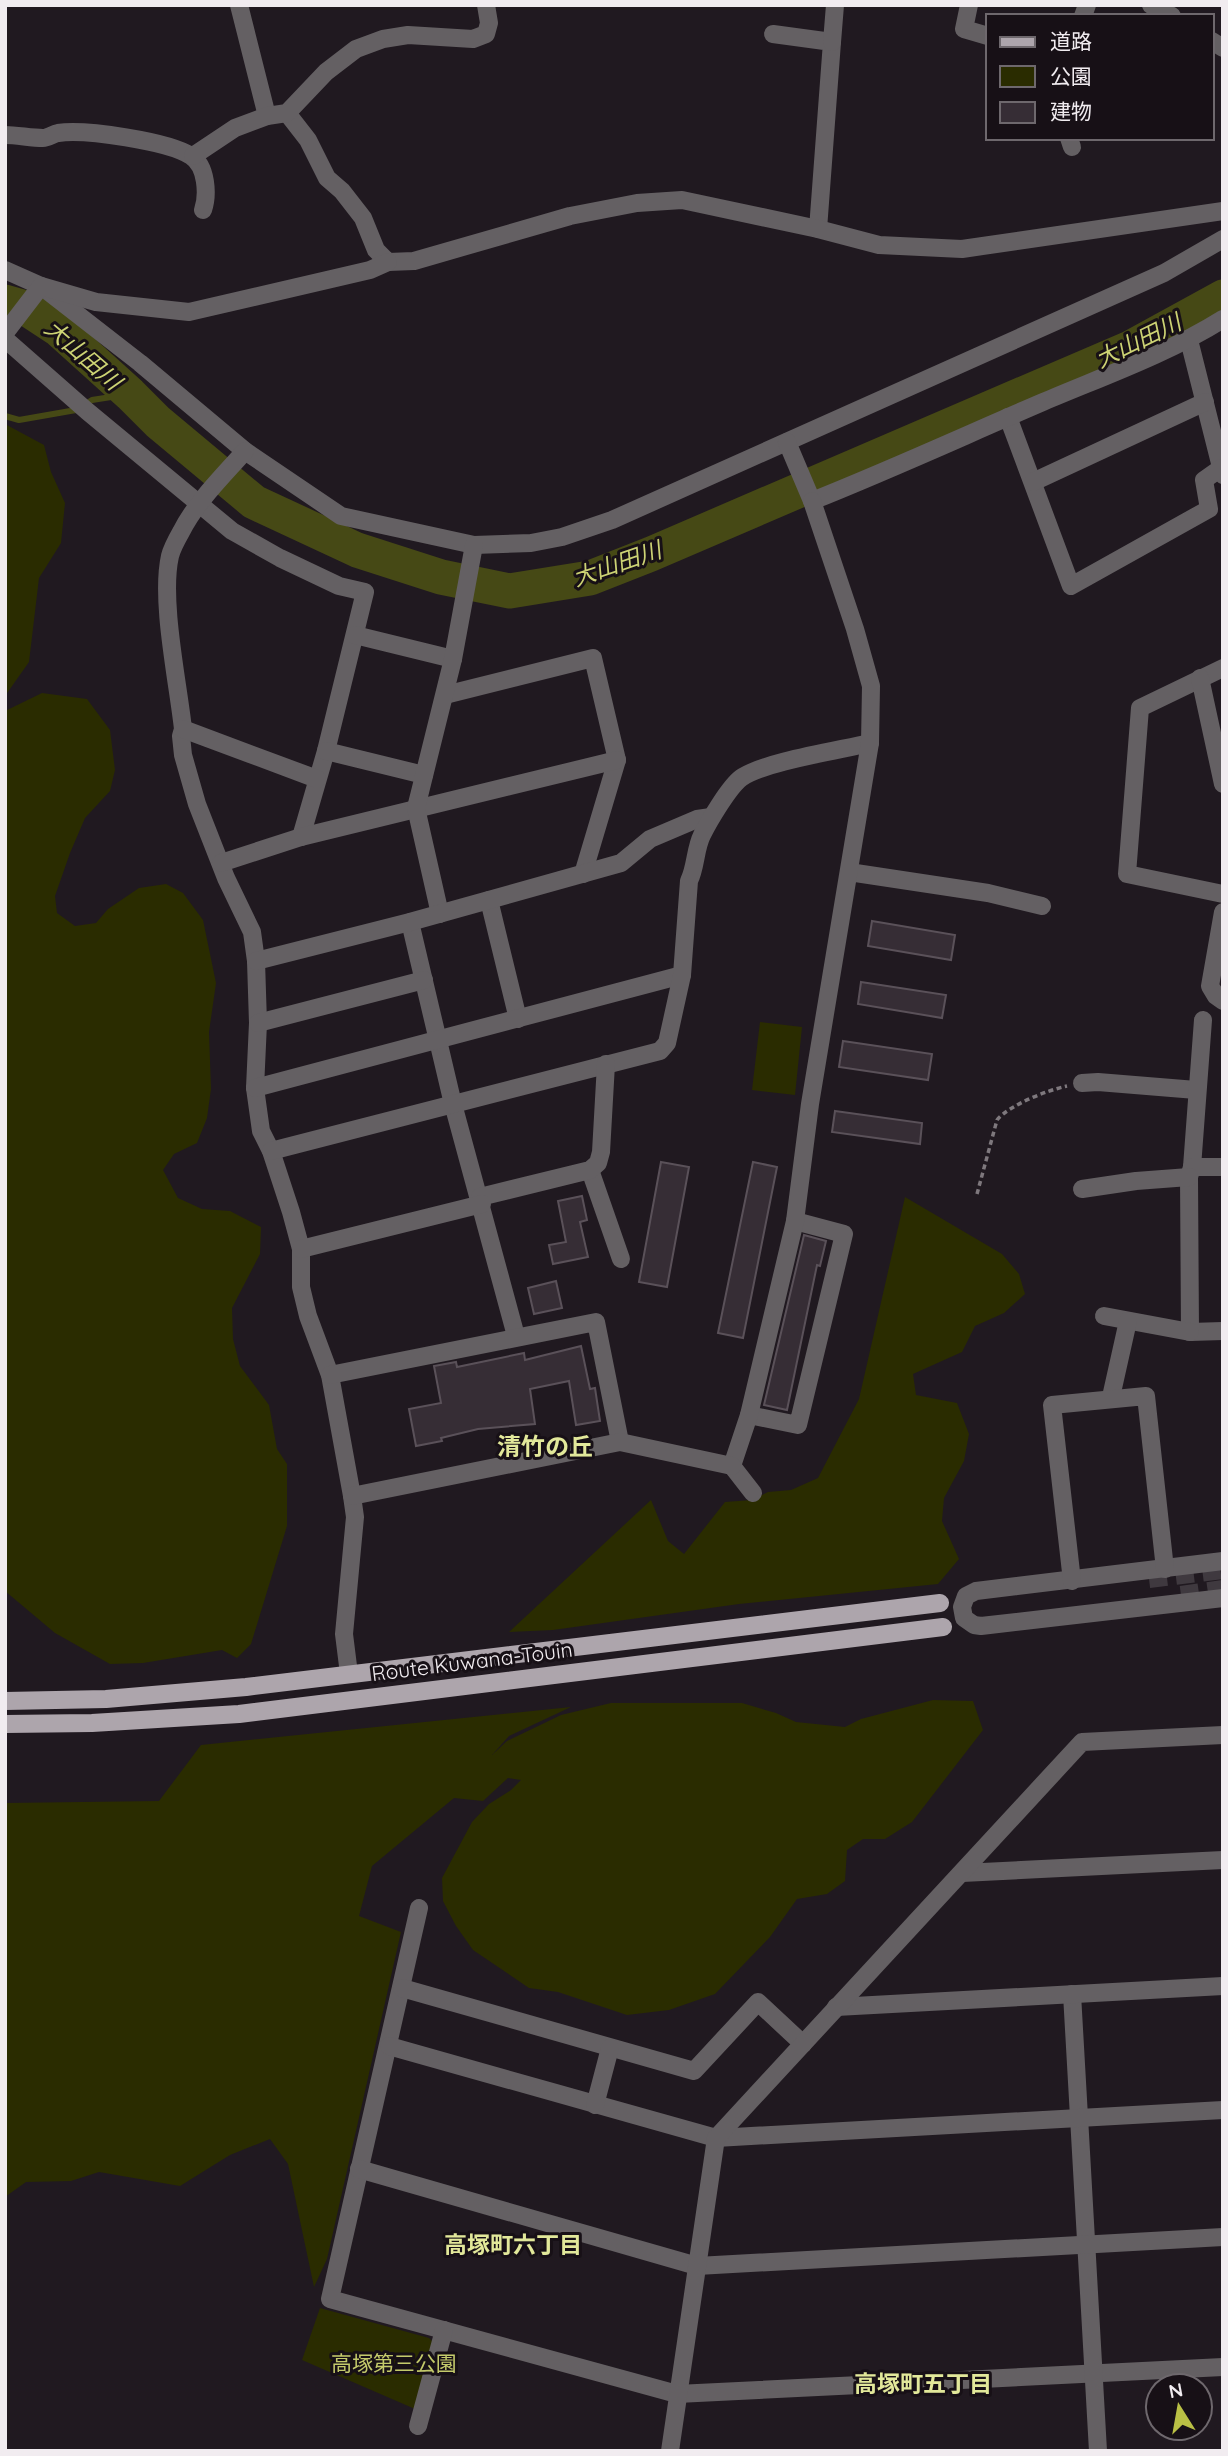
<svg xmlns="http://www.w3.org/2000/svg" width="1228" height="2456" font-family="Quicksand,'Noto Sans JP',sans-serif">
<style>
.green{fill:#2a2c00}
.lines{fill:none;stroke-linecap:round;stroke-linejoin:round}
.stream{stroke:#464915;stroke-width:6}
.river{stroke:#464915;stroke-width:35}
.building{fill:#362d35;stroke:#5a5159;stroke-width:2}
.major-tunnel{stroke:#3f393f;stroke-width:18;stroke-dasharray:18 9;stroke-linecap:butt}
.path{stroke:#7e787d;stroke-width:3.5;stroke-dasharray:5 3.5;stroke-linecap:butt}
.minor{stroke:#646063;stroke-width:18}
.major{stroke:#ada5ac;stroke-width:18}
.labels{text-anchor:middle;stroke-width:6;stroke-linejoin:round;paint-order:stroke}
.street-label{font-size:21px;fill:#f1ecf0;stroke:#171016}
.park-label{font-size:21px;fill:#c4ca6b;stroke:#171016}
.water-label{font-size:23px;font-style:italic;fill:#cdd374;stroke:#171016}
.neighbourhood-label{font-size:23px;font-weight:bold;fill:#e2e89a;stroke:#171016}
.quarter-label{font-size:24px;font-weight:bold;fill:#e2e89a;stroke:#171016}
</style>
<rect width="100%" height="100%" fill="#201920"/>
<g class="green">
<path d="M5 424 44 445 51 472 65 503 61 543 39 578 29 662 5 696Z"/>
<path d="M42 693 87 699 110 730 115 770 110 791 85 818 70 853 55 896 57 913 75 926 96 923 108 909 139 888 166 884 183 893 203 920 216 983 209 1032 211 1089 207 1118 197 1143 174 1154 163 1170 178 1198 202 1209 230 1211 261 1227 260 1254 232 1308 233 1339 240 1366 269 1405 277 1449 287 1464V1526L251 1644 237 1658 222 1650 143 1663 110 1664 55 1633 5 1591V711Z"/>
<path d="M760 1022 802 1027 795 1095 752 1090Z"/>
<path d="M905 1197 1002 1254 1019 1274 1025 1294 1004 1313 975 1326 962 1352 913 1374 916 1395 957 1403 969 1434 964 1461 944 1498 942 1521 959 1559 938 1584 739 1604 553 1630 509 1632 651 1500 668 1541 684 1554 725 1502 752 1500 768 1492 791 1490 818 1478 859 1399Z"/>
<path d="M933 1700 973 1701 983 1730 912 1822 885 1839H863L847 1850 845 1881 827 1894 797 1899 770 1937 715 1994 669 2010 627 2015 558 1992 529 1988 473 1950 456 1926 443 1901 442 1878 472 1822 489 1804 511 1790 521 1780 508 1778 483 1801 454 1798 372 1866 359 1916 401 1932 327 2259 314 2287 288 2164 270 2139 230 2155 180 2186 99 2172 71 2181 26 2182 5 2197V1803L159 1801 201 1745 571 1707 509 1736 492 1755 507 1741 561 1715 611 1703H742L776 1713 796 1722 845 1727 861 1719Z"/>
<path d="M320 2308 429 2338 435 2344 415 2409 302 2360Z"/>
</g>
<g class="lines">
<path class="stream" d="M5 416 19 420 76 410 92 400 130 394"/>
<path class="river" d="M5 302 26 308 58 329 130 394 158 422 254 502 357 550 441 577 510 591 590 578 651 554 1130 348 1223 297"/>
</g>
<g class="building">
<path d="M872 921 955 935 951 960 868 946Z"/>
<path d="M861 982 946 995 942 1018 858 1004Z"/>
<path d="M843 1041 932 1054 928 1080 839 1067Z"/>
<path d="M835 1111 922 1123 920 1144 832 1132Z"/>
<path d="M661 1162 689 1167 667 1287 639 1282Z"/>
<path d="M753 1162 777 1167 743 1338 718 1333Z"/>
<path d="M582 1196 587 1220 580 1222 588 1257 553 1264 549 1245 566 1242 558 1201Z"/>
<path d="M804 1235 826 1241 820 1266 817 1265 787 1410 764 1405Z"/>
<path d="M556 1281 562 1308 534 1314 528 1288Z"/>
<path d="M581 1346 590 1389 595 1388 600 1421 576 1425 569 1381 530 1389 535 1424 478 1429 441 1438 442 1441 416 1446 409 1409 441 1403 434 1366 456 1362 457 1367 524 1353 525 1360Z"/>
</g>
<g class="lines">
<g class="major-tunnel">
<path d="M1149 1579 1223 1570"/>
<path d="M1181 1595 1223 1589"/>
</g>
<path class="path" d="M977 1194 997 1120C1009 1105 1048 1090 1067 1086"/>
<g class="minor">
<path d="M239 5 267 116"/>
<path d="M969 5 964 29 988 36"/>
<path d="M1151 5 1172 16"/>
<path d="M1083 16 1087 5"/>
<path d="M773 34 832 42 818 229"/>
<path d="M1212 41 1223 48"/>
<path d="M832 42 835 5"/>
<path d="M287 113 308 140 327 178 342 191 363 218 376 250 388 262 414 261 570 216 637 203 682 200 818 229 879 245 962 249 1223 211"/>
<path d="M5 135C17 135 31 138 43 138 48 138 53 134 58 133 85 129 168 141 191 156 207 166 208 195 203 210"/>
<path d="M1069 138 1072 147"/>
<path d="M193 156 235 128 267 116 287 113 326 72 356 49 383 39 408 35 473 39 486 34 489 23 486 5"/>
<path d="M5 270 41 286 140 363 245 451 341 516 474 545 531 543 562 537 612 520 1164 273 1223 239"/>
<path d="M5 333 41 286 96 302 189 312 370 270 388 262"/>
<path d="M5 339 87 411 232 531 280 558 339 586 365 592 326 751 301 837"/>
<path d="M1189 340 1223 475"/>
<path d="M1008 417 1071 586 1209 509 1204 480 1221 468"/>
<path d="M787 442 812 501C890 470 966 435 1043 402 1104 376 1167 354 1223 319"/>
<path d="M245 451C223 476 196 502 181 532 177 539 172 548 170 556 160 600 178 682 183 729L181 736 183 755 197 804 226 878 252 932 256 961 258 1023 255 1088 261 1131 271 1151 291 1212 301 1249V1287L308 1316 330 1375 352 1496 355 1517 344 1634 349 1674"/>
<path d="M1033 482 1205 402"/>
<path d="M355 635 453 659"/>
<path d="M1223 668 1140 708 1127 874 1223 894"/>
<path d="M1200 678 1223 784"/>
<path d="M445 695 593 658 617 760 583 874"/>
<path d="M183 729 317 779"/>
<path d="M326 751 424 775"/>
<path d="M221 863 301 837 617 760"/>
<path d="M849 872 988 893 1042 906"/>
<path d="M489 900 518 1019"/>
<path d="M1223 912 1210 986 1216 996 1223 1001"/>
<path d="M440 914 416 808 453 659 474 545"/>
<path d="M410 922 453 1104 516 1336"/>
<path d="M256 961 410 922 621 863 650 839 697 819 711 817"/>
<path d="M258 1023 424 980"/>
<path d="M1082 1083 1098 1082 1196 1090"/>
<path d="M255 1088 682 975"/>
<path d="M271 1151 660 1051 667 1043 682 975 689 881C696 867 695 849 702 835 709 821 729 787 741 778 763 762 841 750 870 743"/>
<path d="M1192 1167 1203 1020"/>
<path d="M1223 1167H1192L1189 1177 1190 1332 1223 1331"/>
<path d="M590 1170 621 1259"/>
<path d="M1082 1189 1136 1181 1189 1177"/>
<path d="M480 1197 590 1170 598 1163 601 1152 606 1064"/>
<path d="M301 1249 482 1204"/>
<path d="M1104 1316 1190 1332"/>
<path d="M330 1375 596 1322 620 1442"/>
<path d="M1111 1397 1128 1321"/>
<path d="M749 1415 798 1425 844 1234 795 1221"/>
<path d="M753 1493 732 1466 749 1415 795 1221 810 1104 870 743 871 686 855 629 812 501"/>
<path d="M352 1496 620 1442 732 1466"/>
<path d="M1223 1561 976 1591 966 1596 962 1607 964 1618 974 1625 981 1626 1223 1598"/>
<path d="M1072 1581 1052 1405 1146 1396 1165 1569"/>
<path d="M962 1873 1223 1860"/>
<path d="M419 1908 330 2299 677 2394 1223 2367"/>
<path d="M402 1988 694 2071 758 2002 803 2044"/>
<path d="M1072 1994 1098 2451"/>
<path d="M836 2007 1223 1986"/>
<path d="M389 2046 716 2138 1223 2110"/>
<path d="M595 2105 610 2048"/>
<path d="M359 2169 697 2266 1223 2237"/>
<path d="M418 2426 444 2330"/>
<path d="M670 2451 716 2138 1082 1742 1223 1735"/>
</g>
<g class="major">
<path d="M5 1701 106 1699 246 1687 940 1603"/>
<path d="M5 1724 92 1723 239 1714 943 1627"/>
</g>
</g>
<g class="labels">
<g class="street-label">
<text transform="translate(472 1662) rotate(-7)" y="7">Route Kuwana-Touin</text>
</g>
<g class="park-label">
<text x="394" y="2371">高塚第三公園</text>
</g>
<g class="water-label">
<text transform="translate(1138 341) rotate(-26)" y="8">大山田川</text>
<text transform="translate(83 355) rotate(41)" y="8">大山田川</text>
<text transform="translate(617 564) rotate(-19)" y="8">大山田川</text>
</g>
<g class="neighbourhood-label">
<text x="513" y="2253">高塚町六丁目</text>
<text x="923" y="2392">高塚町五丁目</text>
</g>
<g class="quarter-label">
<text x="545" y="1455">清竹の丘</text>
</g>
</g>
<rect width="1228" height="2456" fill="none" stroke="#f1ecf0" stroke-width="14"/>
<rect x="986" y="14" width="228" height="126" fill="#171016" stroke="#6e686d" stroke-width="2"/>
<rect x="1000" y="37" width="35" height="10" fill="#ada5ac" stroke="#6e686d" stroke-width="2"/>
<text x="1050" y="49" font-size="21" fill="#f1ecf0">道路</text>
<rect x="1000" y="66" width="35" height="21" fill="#2a2c00" stroke="#6e686d" stroke-width="2"/>
<text x="1050" y="84" font-size="21" fill="#f1ecf0">公園</text>
<rect x="1000" y="102" width="35" height="21" fill="#362d35" stroke="#6e686d" stroke-width="2"/>
<text x="1050" y="119" font-size="21" fill="#f1ecf0">建物</text>
<g transform="translate(1179 2407) rotate(349)"><circle r="33" fill="#171016" stroke="#6e686d" stroke-width="2"/>
<path d="M0-5L12 26L0 18L-12 26Z" fill="#bac045"/>
<text y="-10" font-size="19" font-weight="bold" text-anchor="middle" fill="#f1ecf0">N</text>
</g>
</svg>
